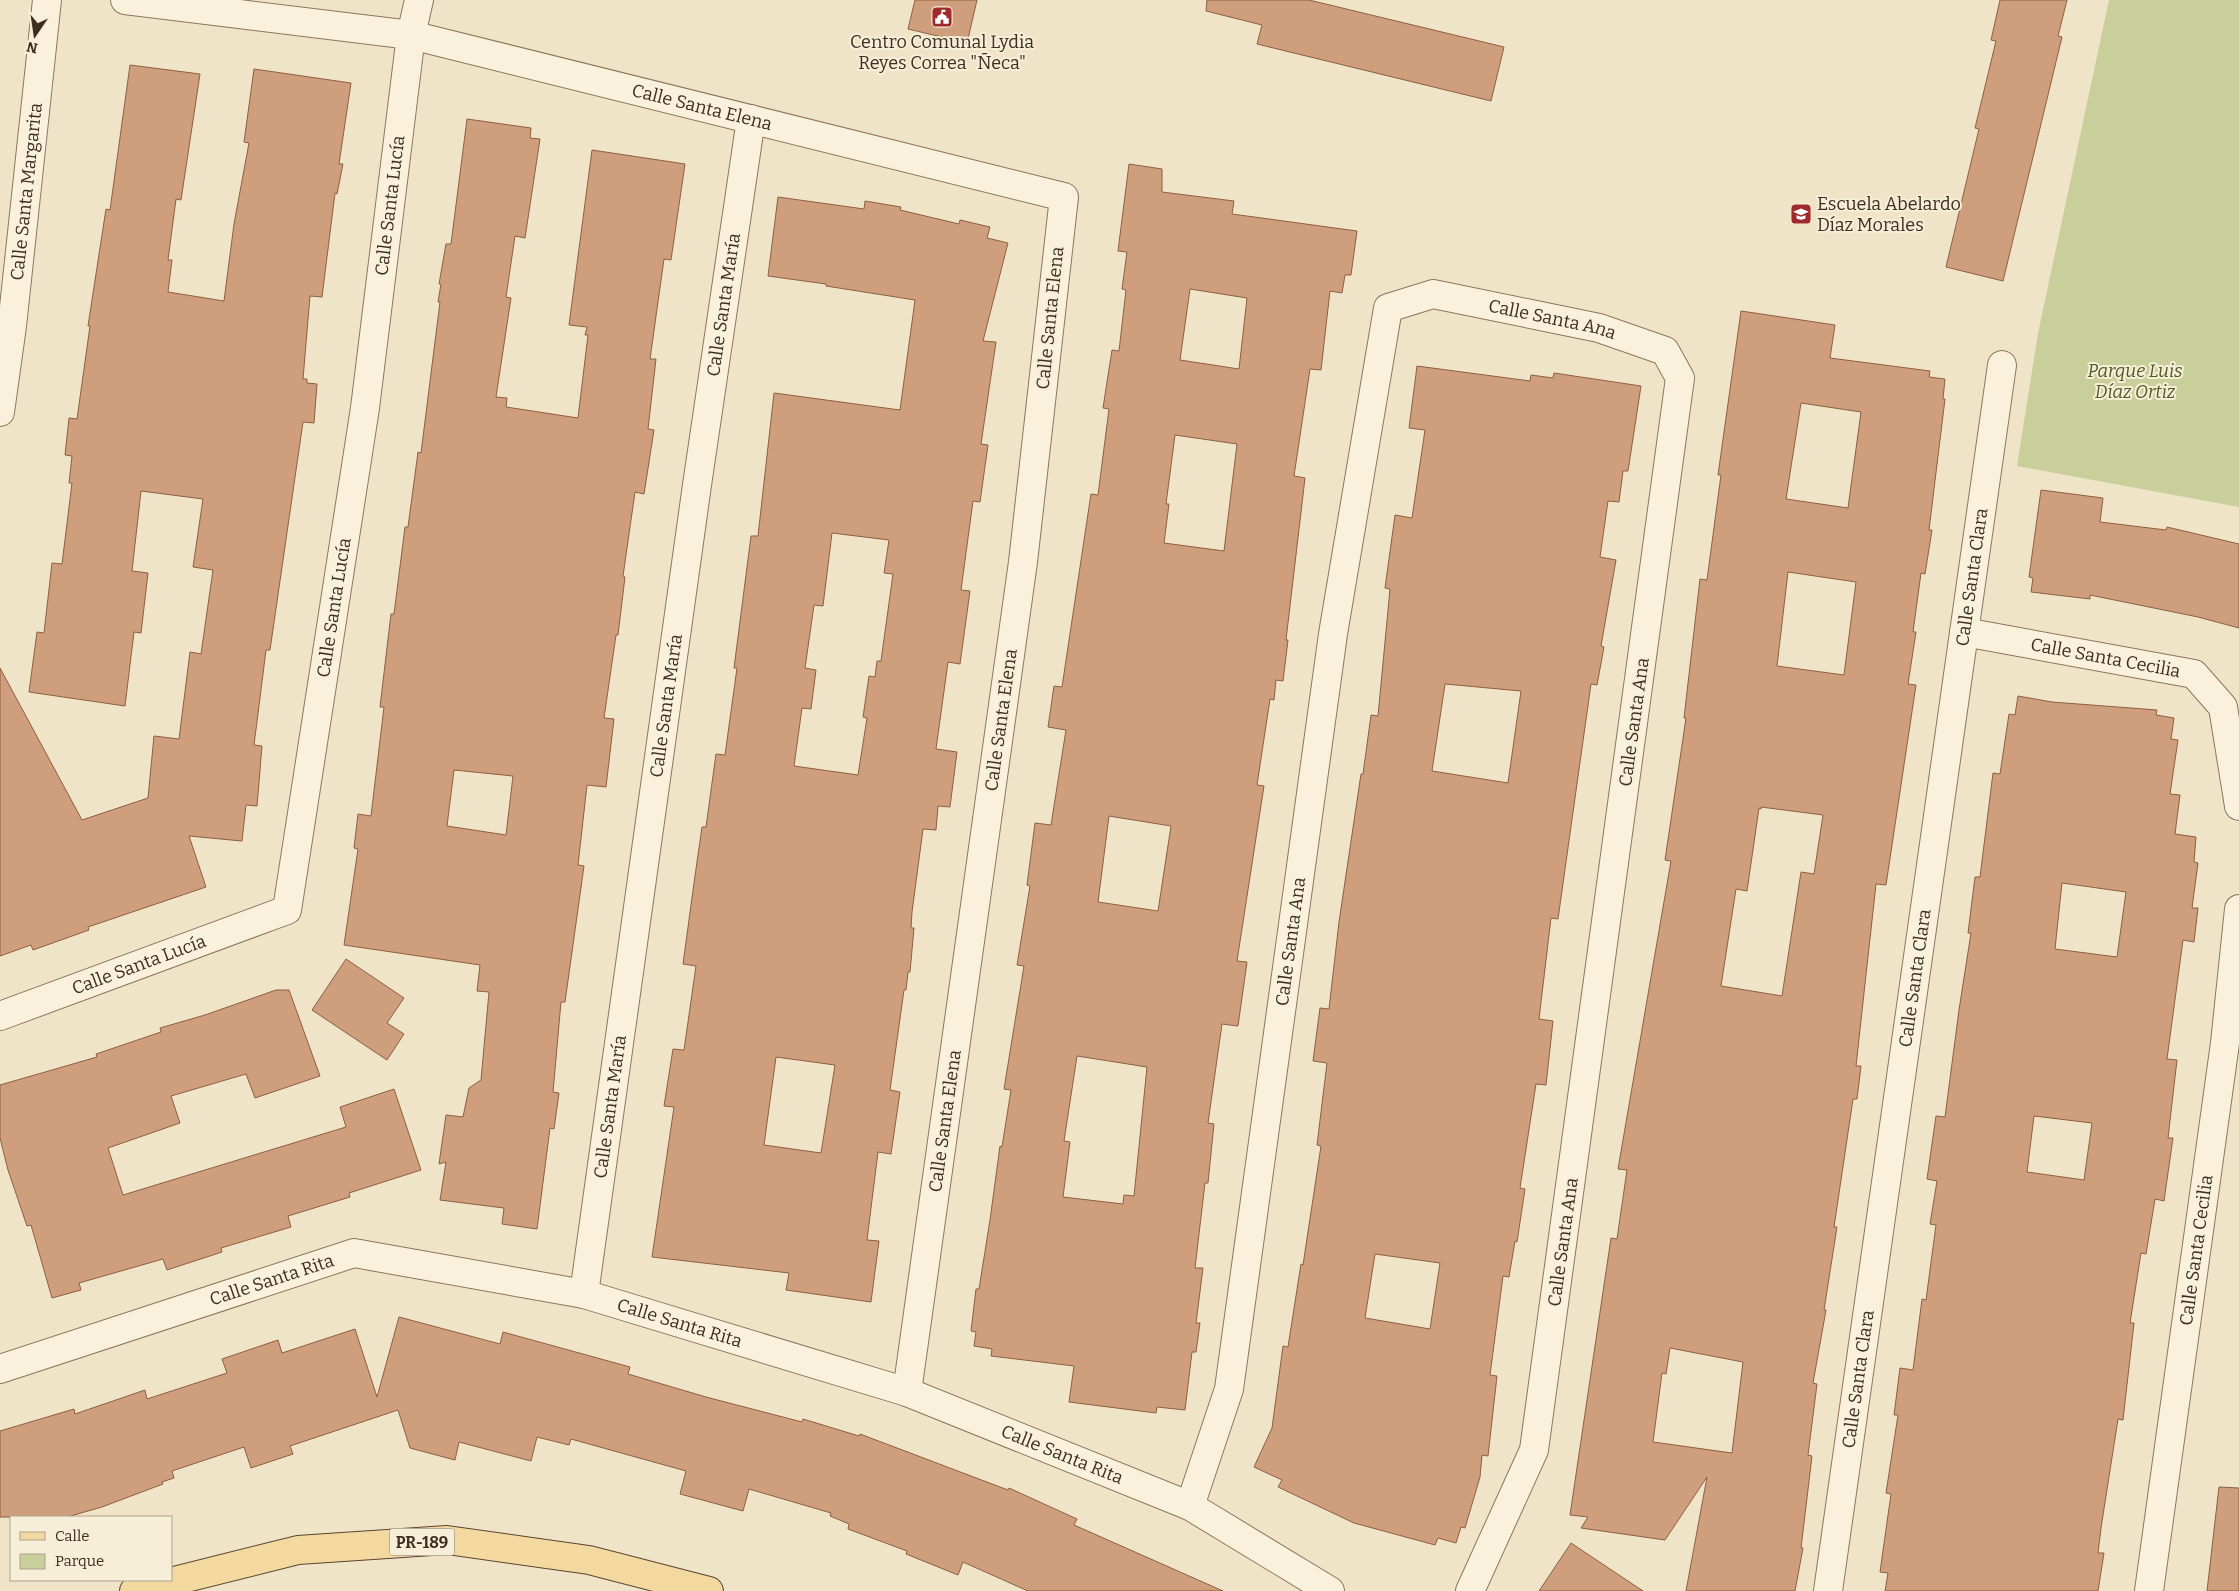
<svg xmlns="http://www.w3.org/2000/svg" width="2239" height="1591" font-family="Bitter,serif">
<style>
.green{fill:#c9cf9b}
.building{fill:#cf9f7d;stroke:#8d5f41;fill-rule:evenodd}
.lines{fill:none;stroke-linecap:round;stroke-linejoin:round}
.minor-casing{stroke:#8d765c;stroke-width:30}
.major-casing{stroke:#5b4430;stroke-width:30}
.minor{stroke:#faf1dc;stroke-width:28}
.major{stroke:#f3d9a0;stroke-width:28}
.labels{text-anchor:middle;stroke-width:4;stroke-linejoin:round;paint-order:stroke}
.shield{fill:#f7eed8;stroke:#756857;stroke-width:1}
.shield-label{font-size:16px;font-weight:bold;fill:#3d2e20}
.poi-label{font-size:18px;fill:#3d2e20;stroke:#f7eed8}
.street-label{font-size:18px;fill:#3d2e20;stroke:#f7eed8}
.park-label{font-size:18px;font-style:italic;fill:#4d5a26;stroke:#f7eed8}
</style>
<rect width="100%" height="100%" fill="#f0e4c8"/>
<path class="green" d="M2109 0H2239V507L2017 466 2038 333Z"/>
<g class="building">
<path d="M915 0H977L967 43 908 29Z"/>
<path d="M1207 0H1309L1504 47 1491 101 1257 44 1262 25 1206 11Z"/>
<path d="M2000 0H2067L2058 36 2062 37 2003 281 1946 267 1979 129 1975 128 1996 41 1991 40Z"/>
<path d="M130 65 200 74 181 200 176 199 168 260H172L168 292 224 301 234 224 249 143 244 142 254 69 351 83 339 164H343L337 194 335 193 322 297 310 296 303 379H307V383L317 384 314 423 303 422 270 650H266L254 745 262 746 257 806 246 805 242 841 189 836 206 887 88 927 89 930 33 950 31 945 0 956V668L82 820 148 798 154 736 179 739 190 652 201 654 213 570 193 567 203 499 141 491 132 571 148 573 141 633 134 632 125 706 29 692 37 632 44 633 52 563 62 564 72 483H69L72 456 65 455 69 418 77 419 90 326H88L106 209 110 210Z"/>
<path d="M467 119 531 128 530 138 540 139 525 238 515 236 506 297 511 298 496 397 507 398 506 407 578 418 588 335H585L587 327 569 325 592 150 685 164 671 260 664 259 650 359H656L648 429 654 430 644 494 635 492 623 576 625 577 618 635H616L604 718 614 719 606 787 587 785 578 865 584 866 565 1002H561L553 1092 559 1093 554 1129 550 1128 537 1229 502 1224 504 1208 440 1200 446 1162 439 1164 446 1115 463 1117 469 1088 481 1080 489 992 477 991 480 965 344 945 358 849 354 848 358 814 371 816 384 707H380L391 614H394L405 527H408L418 452 421 453 440 302H438L441 284H439L446 244H451ZM454 770 513 776 506 835 447 826Z"/>
<path d="M1129 164 1162 169V192L1234 201 1232 214 1357 231 1351 275H1345L1342 293 1330 291 1321 370 1310 369 1294 476 1305 478 1286 640H1288L1283 681 1276 680 1274 700 1270 699 1257 785 1264 786 1237 961 1247 962 1238 1026 1222 1024 1208 1123 1214 1124 1208 1183H1205L1195 1268H1203L1196 1323H1200L1196 1352H1192L1185 1410 1157 1407 1156 1413 1069 1402 1074 1366 991 1356 992 1349 974 1346 976 1332 971 1331 976 1289H979L990 1220 1000 1146 1002 1147 1011 1090 1004 1089 1024 966 1017 965 1030 886 1027 885 1035 823 1051 825 1066 730 1048 727 1054 686 1062 687 1091 494 1098 495 1109 409 1103 408 1112 350 1119 351 1126 290 1122 289 1127 252 1118 251ZM1190 289 1247 298 1239 369 1180 360ZM1175 435 1237 444 1224 551 1164 543 1169 504H1166ZM1109 816 1171 826 1158 911 1098 902ZM1077 1056 1147 1067 1134 1196 1124 1195 1123 1204 1063 1197 1070 1142 1064 1141Z"/>
<path d="M778 197 864 209 865 201 901 207 900 210 959 224 960 220 990 227 987 238 1008 243 983 341 996 342 981 444 988 445 980 502 973 501 961 590 970 591 960 664 948 662 936 749 957 752 950 807 938 806 936 830 923 829 912 912 911 928H914L910 972H908L906 990H904L890 1090 900 1092 891 1154 878 1152 867 1240 879 1241 871 1302 786 1290 789 1273 652 1257 674 1107 664 1106 673 1049 684 1050 696 966 683 964 694 883 702 827H706L716 754 725 755 737 668H734L751 536H758L774 393 900 410 915 300 826 286V284L768 276ZM832 533 889 540 884 573 893 574 881 661H877L875 677 869 676 863 717 867 718 858 775 794 766 802 708 811 709 816 670 805 668 814 605 823 606ZM776 1057 835 1065 821 1153 764 1145Z"/>
<path d="M1741 311 1835 325 1830 358 1930 371 1929 377 1945 379 1943 399H1945L1929 530H1932L1925 574 1921 573 1913 632H1916L1908 684 1916 685 1886 885 1876 884 1856 1066H1861L1857 1099H1853L1834 1227H1837L1824 1310H1826L1813 1383 1817 1384 1808 1455 1812 1456 1801 1548H1803L1795 1591H1686L1707 1477 1665 1540 1581 1528 1588 1517 1570 1515 1611 1238 1617 1239 1627 1170 1618 1169 1671 861 1665 860 1686 718H1684L1700 579 1707 580 1721 475H1718ZM1801 403 1861 412 1848 508 1786 499ZM1788 572 1856 582 1844 675 1777 666ZM1761 807 1823 815 1814 874 1801 872 1782 996 1721 986 1736 889 1747 891 1759 808 1761 809ZM1670 1348 1743 1362 1732 1453 1653 1442 1662 1373 1666 1374Z"/>
<path d="M1417 366 1530 381 1531 375 1553 378 1554 373 1641 386 1628 471H1623L1619 502 1608 501 1600 557 1616 560 1601 646 1604 647 1597 685 1591 684 1558 919 1551 918 1539 1019 1553 1021 1546 1085 1536 1084 1520 1188 1525 1189 1517 1242 1515 1241 1509 1277 1503 1276 1490 1375 1497 1376 1488 1456 1482 1455 1480 1477 1465 1528 1461 1527 1456 1543 1438 1538 1435 1545 1354 1523 1278 1487 1282 1480 1254 1467 1272 1428 1283 1346 1288 1347 1301 1264 1303 1265 1321 1146 1317 1145 1327 1063 1313 1061 1320 1008 1329 1009 1339 922 1361 774H1363L1371 715 1378 716 1390 589 1385 588 1395 515 1412 518 1425 430 1409 428ZM1445 684 1521 691 1508 783 1432 771ZM1375 1254 1440 1263 1430 1329 1365 1318Z"/>
<path d="M2041 490 2103 498 2100 522 2166 530 2167 527 2239 544V628L2198 617 2090 595V599L2031 592 2033 578 2029 577Z"/>
<path d="M2018 696 2052 702 2157 710 2156 715 2174 718 2171 739 2178 740 2170 794 2180 795 2175 834 2196 837 2194 862 2198 863 2192 908H2198L2194 942 2183 940 2167 1059 2177 1060 2168 1138H2173L2164 1201 2155 1199 2146 1254 2141 1253 2130 1323H2134L2123 1420 2118 1419 2101 1528 2098 1553H2104L2098 1591H1885L1888 1573 1880 1572 1891 1494 1886 1493 1898 1415H1894L1900 1368 1913 1370 1922 1299 1926 1300 1936 1225 1930 1224 1937 1181 1927 1179 1936 1116 1945 1117 1959 1010 1971 933H1968L1975 877H1980L1993 773 2000 774 2009 714 2015 715ZM2062 883 2126 892 2117 957 2055 949ZM2034 1116 2092 1123 2084 1180 2027 1172Z"/>
<path d="M346 959 404 998 387 1023 404 1034 387 1060 312 1010Z"/>
<path d="M276 990H289L320 1076 255 1098 246 1074 171 1096 180 1123 108 1148 123 1195 346 1127 340 1107 394 1089 421 1170 349 1193 350 1197 288 1216 291 1227 221 1248 222 1252 167 1270 163 1259 79 1283 81 1290 52 1298 31 1225 27 1226 8 1170 0 1138V1085L97 1057 96 1054 161 1032 160 1028 205 1015Z"/>
<path d="M399 1317 500 1344 503 1332 630 1367 628 1374 706 1397 802 1422 803 1419 859 1436 860 1434 1008 1490 1009 1488 1077 1519 1074 1525 1223 1591H1028L963 1562 958 1575 906 1554 907 1551 848 1529 849 1524 830 1516 831 1513 749 1489 743 1511 680 1494 686 1471 571 1439 569 1445 537 1437 531 1461 459 1442 455 1460 410 1448 398 1410 290 1446 293 1454 251 1468 244 1447 172 1471 174 1478 162 1482 163 1484 102 1507 67 1517H0V1431L74 1409 75 1414 145 1390 147 1399 227 1373 222 1359 278 1340 282 1353 355 1329 377 1397Z"/>
<path d="M2219 1487 2239 1488V1591H2207Z"/>
<path d="M1571 1543 1643 1591H1539Z"/>
</g>
<g class="lines">
<g class="minor-casing">
<g id="minor">
<path id="s1" d="M125 0 411 35 1064 197 1023 562 907 1392"/>
<path id="s2" d="M0 412 12 326 47 0"/>
<path id="s3" d="M1964 632 2194 674 2223 707 2239 806"/>
<path id="s4" d="M0 1016 287 910 365 408 411 35 419 0"/>
<path id="s5" d="M584 1294 697 485 751 119"/>
<path id="s6" d="M0 1369 354 1253 584 1294 907 1392 1190 1506 1330 1591"/>
<path id="s7" d="M1190 1506 1229 1389 1333 634 1388 308 1433 294 1599 328 1665 351 1680 378 1534 1450 1470 1591"/>
<path id="s8" d="M1828 1591 2002 365"/>
<path id="s9" d="M2149 1591 2225 1043 2239 909"/>
</g>
</g>
<g class="major-casing">
<path id="major" d="M134 1591 298 1550 447 1540 589 1560 709 1591"/>
</g>
<use href="#minor" class="minor"/>
<use href="#major" class="major"/>
</g>
<defs>
<g id="civic-square" transform="scale(1.125)"><rect x="-9" y="-9" width="18" height="18" rx="4" fill="#9e2a2b" stroke="#f7eed8"/><path d="M-.6-6.5H3V-4.5H.6V-3L4-1V1h2V6H-6V1h2V-1L-.6-3ZM-1.2 2.5V6h2.4V2.5Z" fill="#fff"/></g>
<g id="school-square" transform="scale(1.125)"><rect x="-9" y="-9" width="18" height="18" rx="4" fill="#9e2a2b" stroke="#f7eed8"/><path d="M0-5L7-2L0 1L-7-2ZM-4 1L0 2.5L4 1V4Q0 6-4 4Z" fill="#fff"/></g>
</defs>
<g fill-rule="evenodd">
<use href="#civic-square" x="942" y="17"/>
<use href="#school-square" x="1801" y="214"/>
</g>
<g class="labels">
<rect class="shield" x="389.5" y="1528.5" width="65" height="27" rx="4"/>
<g class="shield-label">
<text x="422" y="1548">PR-189</text>
</g>
<g class="poi-label">
<text x="942" y="48">Centro Comunal Lydia<tspan x="942" dy="21">Reyes Correa "Ñeca"</tspan></text>
<text x="1817" y="210" text-anchor="start">Escuela Abelardo<tspan x="1817" dy="21">Díaz Morales</tspan></text>
</g>
<g class="street-label">
<text dy="6" stroke="none"><textPath href="#s1" startOffset="588">Calle Santa Elena</textPath></text>
<text dy="6" stroke="none"><textPath href="#s2" startOffset="222">Calle Santa Margarita</textPath></text>
<text dy="6" stroke="none"><textPath href="#s4" startOffset="1018">Calle Santa Lucía</textPath></text>
<text dy="6" stroke="none"><textPath href="#s5" startOffset="999">Calle Santa María</textPath></text>
<text transform="translate(1050 318) rotate(-84)" y="6">Calle Santa Elena</text>
<text dy="6" stroke="none"><textPath href="#s7" startOffset="1385">Calle Santa Ana</textPath></text>
<text dy="6" stroke="none"><textPath href="#s8" startOffset="1024">Calle Santa Clara</textPath></text>
<text dy="6" stroke="none"><textPath href="#s4" startOffset="612">Calle Santa Lucía</textPath></text>
<text dy="6" stroke="none"><textPath href="#s3" startOffset="144">Calle Santa Cecilia</textPath></text>
<text dy="6" stroke="none"><textPath href="#s5" startOffset="594">Calle Santa María</textPath></text>
<text transform="translate(1001 720) rotate(-82)" y="6">Calle Santa Elena</text>
<text transform="translate(1634 722) rotate(-82)" y="6">Calle Santa Ana</text>
<text dy="6" stroke="none"><textPath href="#s7" startOffset="575">Calle Santa Ana</textPath></text>
<text dy="6" stroke="none"><textPath href="#s4" startOffset="148">Calle Santa Lucía</textPath></text>
<text dy="6" stroke="none"><textPath href="#s8" startOffset="619">Calle Santa Clara</textPath></text>
<text dy="6" stroke="none"><textPath href="#s5" startOffset="189">Calle Santa María</textPath></text>
<text transform="translate(945 1121) rotate(-82)" y="6">Calle Santa Elena</text>
<text transform="translate(1563 1242) rotate(-82)" y="6">Calle Santa Ana</text>
<text dy="6" stroke="none"><textPath href="#s9" startOffset="344">Calle Santa Cecilia</textPath></text>
<text dy="6" stroke="none"><textPath href="#s6" startOffset="286">Calle Santa Rita</textPath></text>
<text dy="6" stroke="none"><textPath href="#s6" startOffset="706">Calle Santa Rita</textPath></text>
<text dy="6" stroke="none"><textPath href="#s8" startOffset="214">Calle Santa Clara</textPath></text>
<text dy="6" stroke="none"><textPath href="#s6" startOffset="1111">Calle Santa Rita</textPath></text>
</g>
<g class="park-label">
<text x="2135" y="377">Parque Luis<tspan x="2135" dy="21">Díaz Ortiz</tspan></text>
</g>
</g>
<rect x="10" y="1516" width="162" height="65" fill="#f7eed8" stroke="#ada18e"/>
<rect x="20" y="1532" width="25" height="8" fill="#f3d9a0" stroke="#ada18e"/>
<text x="55" y="1541" font-size="15" fill="#3d2e20">Calle</text>
<rect x="20" y="1554" width="25" height="15" fill="#c9cf9b" stroke="#ada18e"/>
<text x="55" y="1566" font-size="15" fill="#3d2e20">Parque</text>
<g transform="translate(35 35) rotate(193)" stroke="#f7eed8" stroke-width="4" paint-order="stroke">
<path d="M0-4L9 19L0 12L-9 19Z" fill="#3d2e20"/>
<text y="-8" font-size="14" font-weight="bold" text-anchor="middle" fill="#3d2e20">N</text>
</g>
</svg>
